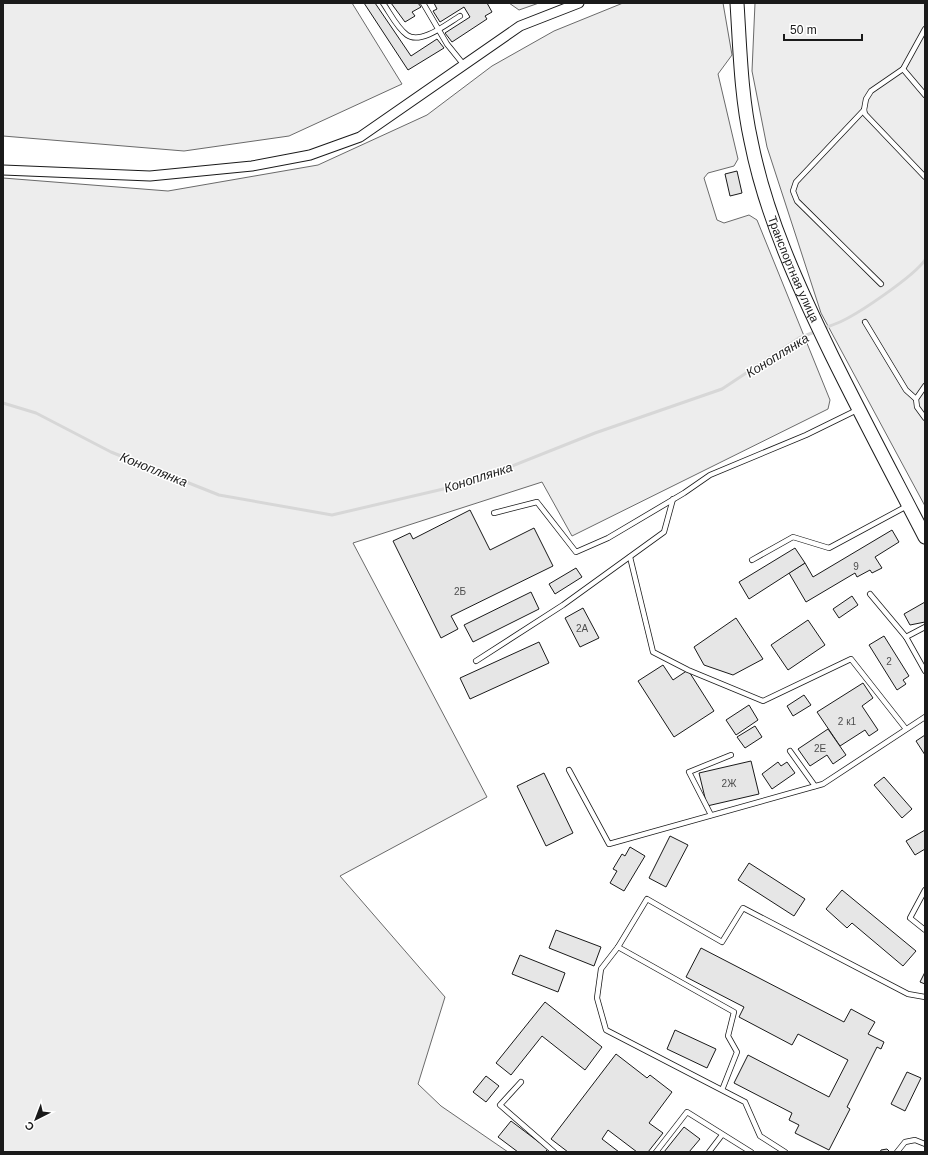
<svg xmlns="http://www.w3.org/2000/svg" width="928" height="1155" font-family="Helvetica,sans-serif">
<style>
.green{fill:#ededed;stroke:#6a6a6a}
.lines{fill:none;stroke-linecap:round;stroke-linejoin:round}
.stream{stroke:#d7d7d7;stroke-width:3}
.building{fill:#e6e6e6;stroke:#1a1a1a}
.service-casing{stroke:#1a1a1a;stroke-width:6}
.minor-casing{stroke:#1a1a1a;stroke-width:11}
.secondary-casing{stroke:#1a1a1a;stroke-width:15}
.service{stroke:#fff;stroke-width:4.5}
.minor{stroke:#fff;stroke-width:9}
.secondary{stroke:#fff;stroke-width:13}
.labels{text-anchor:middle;stroke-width:3;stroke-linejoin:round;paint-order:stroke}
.number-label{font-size:10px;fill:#4d4d4d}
.street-label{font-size:12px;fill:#1a1a1a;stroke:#fff}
.water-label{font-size:13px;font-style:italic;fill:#1a1a1a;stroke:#fff}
</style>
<rect width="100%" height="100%" fill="#fff"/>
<g class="green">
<path d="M3 3H352L402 84 289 136 184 151 3 136Z"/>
<path d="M509 3H539L519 10Z"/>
<path d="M623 3H723L732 55 718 74 738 159 734 166 708 173 704 178 717 220 724 223 749 215 757 220 830 400 828 409 572 536 542 482 353 543 487 797 340 876 445 997 418 1084 441 1106 508 1152H3V178L168 191 318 165 427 115 492 66 554 31Z"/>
<path d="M755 3H925V506L821 313 767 147 752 71Z"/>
</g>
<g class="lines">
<g class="stream">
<path d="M822 329C829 326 836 324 842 321 861 312 914 276 925 260"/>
<path d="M3 403 36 413 111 452 219 495 332 515 469 483 595 433 722 389 799 338 817 331"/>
</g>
</g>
<g class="building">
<path d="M364 3H375L411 56 437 39 444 48 408 70Z"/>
<path d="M391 3H418L421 7 412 12 415 16 405 22Z"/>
<path d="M434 3H487L492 12 485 16 487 19 452 42 445 33 470 17 464 7 440 22 433 11 437 9Z"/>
<path d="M737 171 742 193 730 196 725 174Z"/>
<path d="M470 510 490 550 534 528 553 566 451 616 458 629 441 638 393 541 410 533 413 539Z"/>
<path d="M892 530 899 542 875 557 882 568 872 573 870 570 857 577 855 573 806 602 789 573 805 563 813 577Z"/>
<path d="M795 548 805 563 749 599 739 582Z"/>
<path d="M576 568 582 577 555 594 549 584Z"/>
<path d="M531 592 539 609 473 642 464 625Z"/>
<path d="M852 596 858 605 839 618 833 609Z"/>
<path d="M925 602V622L910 625 904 614Z"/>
<path d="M583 608 599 638 580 647 565 618Z"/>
<path d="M736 618 763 659 733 675 704 665 694 647Z"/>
<path d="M808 620 825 645 788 670 771 645Z"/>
<path d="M884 636 909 676 903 680 906 684 897 690 869 645Z"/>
<path d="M539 642 549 663 470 699 460 678Z"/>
<path d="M663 665 673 680 688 670 714 711 674 737 638 681Z"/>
<path d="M863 683 873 698 862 706 878 730 869 736 865 730 840 746 817 712Z"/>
<path d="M804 695 811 705 793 716 787 706Z"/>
<path d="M749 705 758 720 736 735 726 720Z"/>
<path d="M755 726 762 737 745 748 737 737Z"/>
<path d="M828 729 846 755 833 764 827 755 810 766 798 749Z"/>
<path d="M925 735V755L916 741Z"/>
<path d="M751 761 759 794 707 806 699 773Z"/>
<path d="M778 762 781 766 787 762 795 773 772 789 762 774Z"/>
<path d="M544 773 573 833 546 846 517 786Z"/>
<path d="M884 777 912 809 902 818 874 785Z"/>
<path d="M925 830V849L915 855 906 841Z"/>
<path d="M670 836 688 845 666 887 649 878Z"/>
<path d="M630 847 645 856 624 891 610 883 617 871 613 869 622 854 625 856Z"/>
<path d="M749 863 805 899 794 916 738 880Z"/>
<path d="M842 890 916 951 903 966 852 923 847 928 826 909Z"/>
<path d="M556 930 601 947 594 966 549 948Z"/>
<path d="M701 948 844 1022 851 1009 875 1022 868 1034 884 1042 881 1049 877 1047 847 1107 850 1109 829 1150 795 1133 799 1125 789 1120 792 1113 734 1083 748 1055 829 1097 848 1060 798 1034 792 1045 739 1017 744 1007 686 977Z"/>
<path d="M520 955 565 973 558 992 512 974Z"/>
<path d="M925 972V984L920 982Z"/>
<path d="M545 1002 602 1047 585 1070 542 1036 511 1075 496 1063Z"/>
<path d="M675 1030 716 1049 707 1068 667 1049Z"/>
<path d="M616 1054 647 1078 650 1075 672 1092 649 1123 663 1133 648 1152H637L608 1130 602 1139 619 1152H568L551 1139Z"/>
<path d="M907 1072 921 1078 905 1111 891 1104Z"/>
<path d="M486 1076 499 1086 486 1102 473 1092Z"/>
<path d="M511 1121 548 1149 545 1152H518L498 1137Z"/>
<path d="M684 1127 700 1139 689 1152H664Z"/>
<path d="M887 1149 890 1152H880L881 1150Z"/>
</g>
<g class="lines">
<g class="service-casing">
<g id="service">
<path d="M383 3C390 13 397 28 407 35 421 45 448 23 460 16"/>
<path d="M423 3 447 44 464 65"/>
<path d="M903 69 925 95"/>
<path d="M864 110 865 114 925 177"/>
<path d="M881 284 797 201 793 191 796 182 864 110 866 99 871 91 903 69 925 29"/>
<path d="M865 322 906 390 916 399"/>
<path d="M925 386 916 399 917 407 925 418"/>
<path d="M494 513 537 502 576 552 608 538 684 493 710 475 806 435 857 410"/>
<path d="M630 557 653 652 688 670 763 701 851 659 906 729"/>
<path d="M752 560 793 537 829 548 907 506"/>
<path d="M870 594 906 637"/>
<path d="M925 627 906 637 925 671"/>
<path d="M476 661 563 605 664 532 673 499"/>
<path d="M790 751 815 786"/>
<path d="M569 770 609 844 823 784 925 717"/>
<path d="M711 815 689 772 731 755"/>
<path d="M925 890 910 918 925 930"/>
<path d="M618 947 647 899 722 942 743 908 908 994 925 997"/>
<path d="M521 1082 500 1105 554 1152"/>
<path d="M722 1090 737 1052 728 1036 734 1012 618 947 601 969 597 998 606 1030 745 1102 760 1136 785 1152"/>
<path d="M656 1152 687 1112 751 1152"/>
<path d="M709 1152 722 1135"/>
<path d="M897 1152 905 1142 915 1140 925 1144"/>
</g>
</g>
<g class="minor-casing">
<path id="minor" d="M3 170 150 176 252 166 310 155 360 137 520 26 579 3"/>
</g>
<g class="secondary-casing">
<g id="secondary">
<path id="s1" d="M737 3C740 49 741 96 751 141 766 217 799 288 832 356 862 417 894 477 925 537"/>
</g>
</g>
<use href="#service" class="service"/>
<use href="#minor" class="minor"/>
<use href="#secondary" class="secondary"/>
</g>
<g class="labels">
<g class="number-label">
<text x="856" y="570">9</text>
<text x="460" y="595">2Б</text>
<text x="582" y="632">2А</text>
<text x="889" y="665">2</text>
<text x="847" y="725">2 к1</text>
<text x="820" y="752">2Е</text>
<text x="729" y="787">2Ж</text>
</g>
<g class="street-label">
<text dy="4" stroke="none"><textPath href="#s1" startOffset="274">Транспортная улица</textPath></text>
</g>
<g class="water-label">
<text transform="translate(777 355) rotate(-32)" y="5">Коноплянка</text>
<text transform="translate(154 469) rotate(22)" y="5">Коноплянка</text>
<text transform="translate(478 477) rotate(-18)" y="5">Коноплянка</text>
</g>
</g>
<rect width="928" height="1155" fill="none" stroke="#1a1a1a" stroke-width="8"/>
<g transform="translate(36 1119) rotate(222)" stroke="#ffffff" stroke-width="3" paint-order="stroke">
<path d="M0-3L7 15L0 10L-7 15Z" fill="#1a1a1a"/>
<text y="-6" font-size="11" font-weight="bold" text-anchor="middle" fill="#1a1a1a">С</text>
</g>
<path d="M784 34v6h78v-6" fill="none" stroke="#1a1a1a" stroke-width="2"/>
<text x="790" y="34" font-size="12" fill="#1a1a1a" stroke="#ffffff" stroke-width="3" paint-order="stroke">50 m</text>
</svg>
